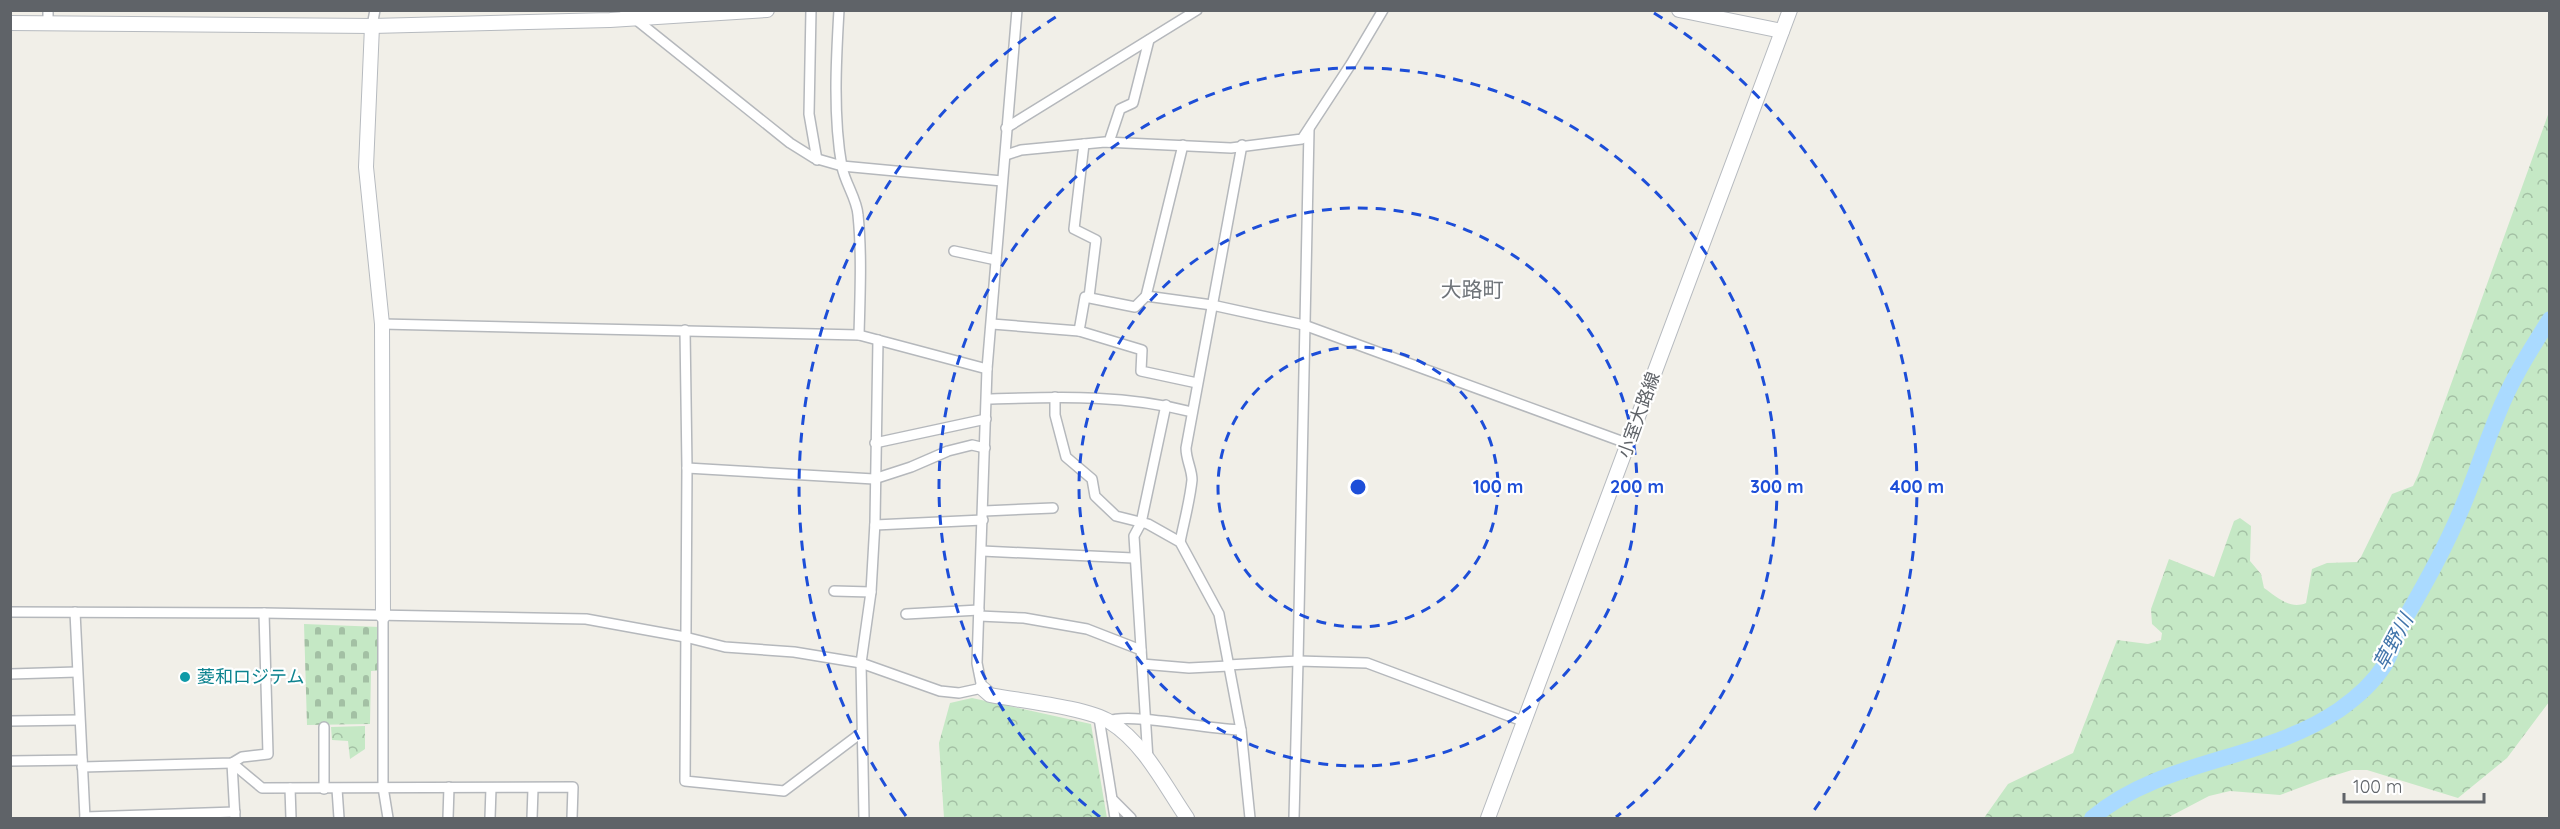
<svg xmlns="http://www.w3.org/2000/svg" width="2560" height="829" font-family="Quicksand,'Noto Sans JP',sans-serif">
<style>
.forest{fill:url(#forest-crowns)}
.cemetery{fill:url(#cemetery-stones)}
.lines{fill:none;stroke-linecap:round;stroke-linejoin:round}
.river{stroke:#aadaff;stroke-width:16}
.street-casing{stroke:#b5b8bc;stroke-width:12}
.secondary-casing{stroke:#b6babf;stroke-width:16}
.street{stroke:#fff;stroke-width:9}
.secondary{stroke:#fff;stroke-width:14}
.ring{fill:none;stroke:#1d4ed8;stroke-width:3;stroke-dasharray:10 8}
.culture-dot{fill:#0f9aa8;stroke:#fff;stroke-width:2}
.labels{text-anchor:middle;stroke-width:4.5;stroke-linejoin:round;paint-order:stroke}
.street-label{font-size:18px;fill:#5f6368;stroke:#fff}
.culture-label{font-size:18px;fill:#0d838f;stroke:#fff;text-anchor:start}
.water-label{font-size:20px;font-style:italic;fill:#4174aa;stroke:#fff}
.quarter-label{font-size:21px;fill:#70757a;stroke:#fff}
.centre{fill:#1d4ed8;stroke:#fff;stroke-width:3}
.ring-label{font-size:18px;text-anchor:middle;font-weight:bold;fill:#1d4ed8;stroke:#fff;stroke-width:4.5;stroke-linejoin:round;paint-order:stroke}
</style>
<defs>
<pattern id="forest-crowns" width="20" height="18" patternUnits="userSpaceOnUse" patternTransform="scale(1.5)"><rect width="20" height="18" fill="#c5e8c5"/><path d="M2 6a3 3 0 1 1 6 0M12 15a3 3 0 1 1 6 0" fill="none" stroke="#a3c0a4"/></pattern>
<pattern id="cemetery-stones" width="16" height="16" patternUnits="userSpaceOnUse" patternTransform="scale(1.5)"><rect width="16" height="16" fill="#c5e8c5"/><path d="M2 7V4a2 2 0 0 1 4 0v3zM10 15v-3a2 2 0 0 1 4 0v3z" fill="#a3c0a4"/></pattern>
</defs>
<rect width="100%" height="100%" fill="#f1efe8"/>
<g class="forest">
<path d="M2549 112V702L2507 758 2458 798 2367 770H2352L2323 779 2280 795 2230 791 2209 796 2167 818H1984L2008 784 2073 753 2117 640 2148 644 2161 640 2162 633 2152 624 2151 609 2169 559 2214 577 2234 521 2240 518 2251 526 2250 561 2261 574 2264 588C2277 597 2290 610 2306 603L2312 569 2327 563 2357 562 2361 557 2392 494 2413 486 2419 473Z"/>
<path d="M972 698 1091 724 1107 818H944L939 743 950 703Z"/>
<path d="M365 726V749L350 759 348 741 332 740 331 727Z"/>
</g>
<path class="cemetery" d="M304 624 380 627 384 670 371 671 370 724 307 725Z"/>
<g class="lines">
<path class="river" d="M2092 818C2163 758 2263 762 2339 710 2356 698 2373 683 2384 666 2392 653 2395 637 2402 624 2425 584 2447 545 2464 503 2476 474 2486 443 2498 414 2511 380 2531 349 2550 319"/>
<g class="street-casing">
<g id="street">
<path d="M624 10 790 143 814 158 842 166 1002 181"/>
<path d="M811 10 809 114 817 160"/>
<path d="M839 10C836 61 833 117 842 167 845 183 857 199 858 215 862 254 860 295 859 335"/>
<path d="M48 24V10"/>
<path d="M372 26 375 10"/>
<path d="M1006 128 1197 10"/>
<path d="M1109 142 1120 109 1133 103 1149 40"/>
<path d="M1084 144 1074 229 1096 240 1089 297"/>
<path d="M1006 155 1021 150 1105 142 1231 148 1302 139 1351 64 1383 10"/>
<path d="M954 251 996 260"/>
<path d="M1146 296 1212 305 1304 325 1629 444"/>
<path d="M382 324 859 335 987 369"/>
<path d="M992 324 1079 331 1085 297 1135 307 1146 296 1183 145"/>
<path d="M685 330 687 468 685 781 784 791 861 733"/>
<path d="M1079 331 1142 350 1141 371 1197 383"/>
<path d="M1055 397V415L1066 457 1092 479 1095 496 1116 516 1148 524 1180 542 1219 614 1241 730 1250 818"/>
<path d="M987 399C1057 397 1124 394 1192 412"/>
<path d="M875 443 986 419"/>
<path d="M687 468 874 479 911 467 948 451 972 445 985 448"/>
<path d="M984 511 1053 508"/>
<path d="M875 525 983 520"/>
<path d="M1180 542C1184 522 1190 500 1192 480 1192 469 1186 460 1186 448L1242 145"/>
<path d="M982 551 1133 558"/>
<path d="M834 591 871 592"/>
<path d="M10 612 264 613 586 619 685 637 725 647 794 652 861 663 940 691 959 693 982 688 977 663 987 369 1017 10"/>
<path d="M75 612 85 818"/>
<path d="M906 614 979 610"/>
<path d="M383 616V787L388 818"/>
<path d="M979 616 1024 618 1087 629 1141 650"/>
<path d="M1142 664 1189 668 1229 666"/>
<path d="M1228 665 1298 661 1309 130"/>
<path d="M10 674 77 672"/>
<path d="M1099 718 1112 799 1131 818"/>
<path d="M10 721 79 720"/>
<path d="M1109 721C1128 712 1213 730 1241 730"/>
<path d="M1148 760 1134 536 1141 523 1166 405"/>
<path d="M10 761 82 760"/>
<path d="M232 763 262 788 573 787 572 818"/>
<path d="M232 763 235 818"/>
<path d="M82 767 232 763 242 757 268 754 264 613"/>
<path d="M290 788 291 818"/>
<path d="M324 789V727"/>
<path d="M337 789 339 818"/>
<path d="M1112 799 1115 818"/>
<path d="M85 817 235 812"/>
<path d="M448 818 449 787"/>
<path d="M490 818 491 788"/>
<path d="M532 818 533 789"/>
<path d="M864 818 861 663 871 592 875 522 878 340"/>
<path d="M1294 818 1298 661 1367 663 1525 722"/>
</g>
</g>
<g class="secondary-casing">
<g id="secondary">
<path d="M1679 10 1782 31"/>
<path d="M10 23 372 26 610 20 767 10"/>
<path d="M372 26 366 167 382 324 383 616"/>
<path d="M982 688 990 695C1020 701 1086 707 1110 722 1144 743 1165 786 1187 818"/>
<path d="M1488 818 1790 10"/>
</g>
</g>
<use href="#street" class="street"/>
<use href="#secondary" class="secondary"/>
</g>
<g class="ring">
<circle cx="1358" cy="487" r="140"/>
<circle cx="1358" cy="487" r="279"/>
<path d="M1100 817A419 419 0 1 1 1616 817"/>
<path d="M906 816A559 559 0 0 1 1062 13M1654 13A559 559 0 0 1 1810 816"/>
</g>
<circle class="culture-dot" cx="185" cy="677" r="6"/>
<g class="labels">
<g class="street-label">
<text transform="translate(1639 415) rotate(-70)" y="6">小室大路線</text>
</g>
<g class="culture-label">
<text x="197" y="683">菱和ロジテム</text>
</g>
<g class="water-label">
<text transform="translate(2393 642) rotate(-62)" y="7">草野川</text>
</g>
<g class="quarter-label">
<text x="1472" y="297">大路町</text>
</g>
</g>
<circle cx="1358" cy="487" r="9" class="centre"/>
<g class="ring-label">
<text x="1498" y="493">100 m</text>
<text x="1637" y="493">200 m</text>
<text x="1777" y="493">300 m</text>
<text x="1917" y="493">400 m</text>
</g>
<rect width="2560" height="829" fill="none" stroke="#5f6368" stroke-width="24"/>
<path d="M2344 793v9h140v-9" fill="none" stroke="#5f6368" stroke-width="3"/>
<text x="2353" y="793" font-size="18" fill="#5f6368" stroke="#ffffff" stroke-width="4.5" paint-order="stroke">100 m</text>
</svg>
